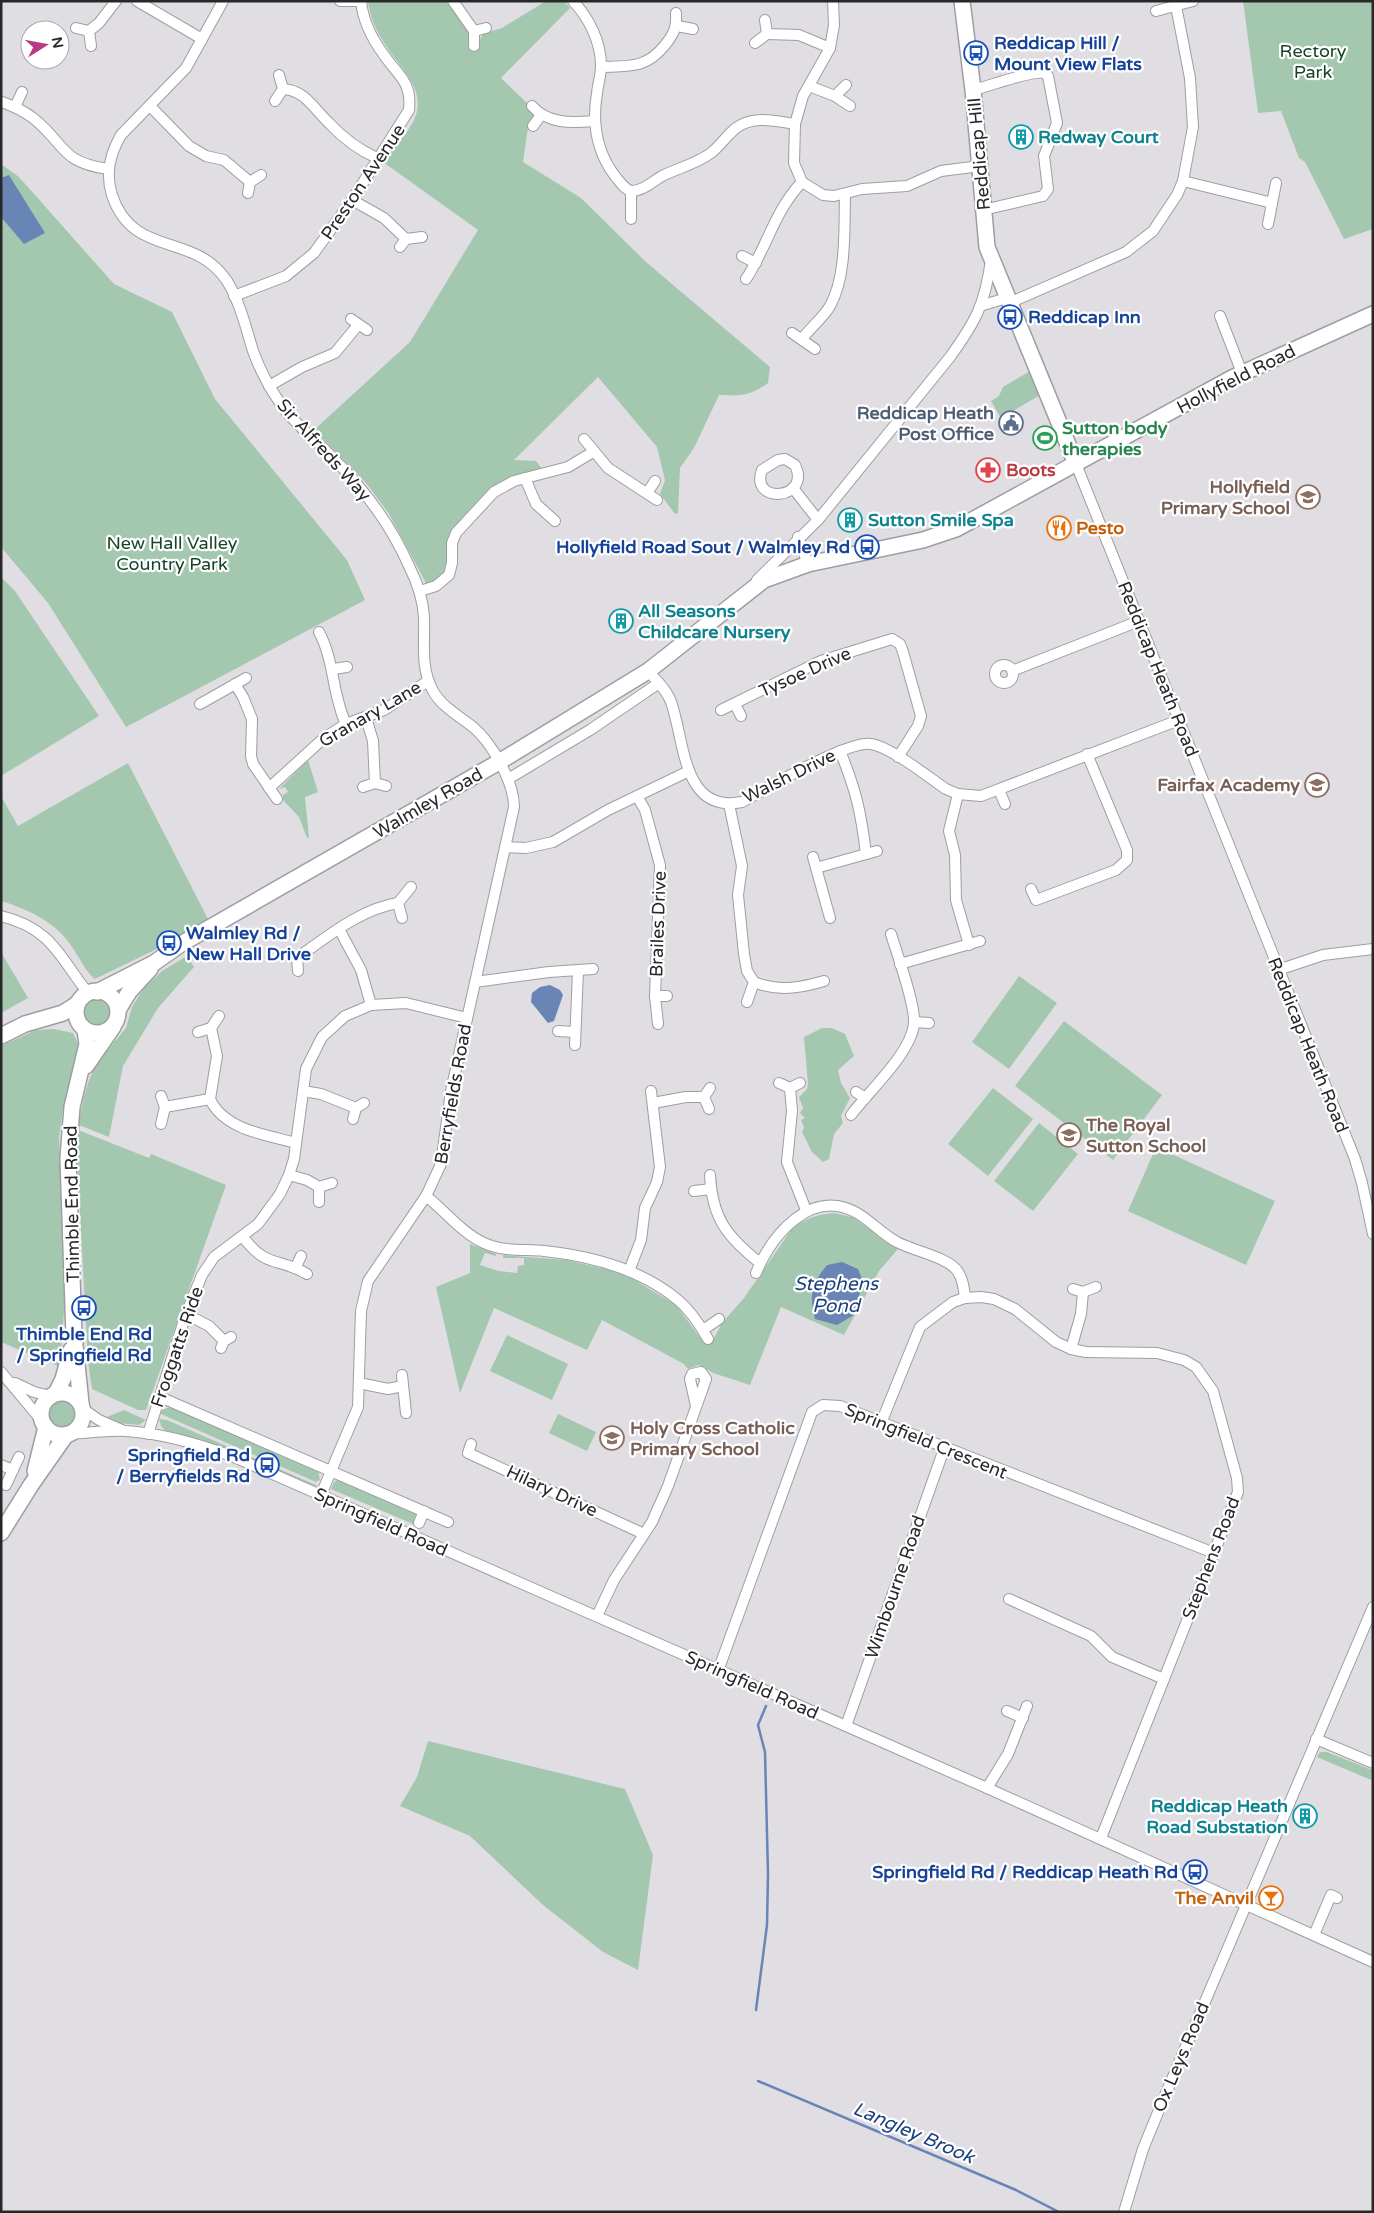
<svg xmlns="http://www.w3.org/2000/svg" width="1374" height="2213" font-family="'Varela Round',sans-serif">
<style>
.green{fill:#a4c8af}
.water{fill:#6885b6}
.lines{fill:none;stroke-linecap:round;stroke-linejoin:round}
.stream{stroke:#6885b6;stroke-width:2.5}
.street-casing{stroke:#9f9da1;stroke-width:12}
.secondary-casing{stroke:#9f9da1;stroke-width:18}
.street{stroke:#fff;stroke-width:10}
.secondary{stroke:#fff;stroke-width:15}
.labels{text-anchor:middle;stroke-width:4.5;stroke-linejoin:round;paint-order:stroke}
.transit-label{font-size:18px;font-weight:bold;fill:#164399;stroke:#fff;text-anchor:start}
.park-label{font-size:18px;fill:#164329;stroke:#fff}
.culture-label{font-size:18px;font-weight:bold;fill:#0d838f;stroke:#fff;text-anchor:start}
.street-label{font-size:18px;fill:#292829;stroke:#fff}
.service-label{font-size:18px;font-weight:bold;fill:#4e5e75;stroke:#fff;text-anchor:end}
.leisure-label{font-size:18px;font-weight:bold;fill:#27864d;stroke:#fff;text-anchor:start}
.health-label{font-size:18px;font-weight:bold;fill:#be3a42;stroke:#fff;text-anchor:start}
.education-label{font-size:18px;font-weight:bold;fill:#785e54;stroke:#fff;text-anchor:end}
.food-label{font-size:18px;font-weight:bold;fill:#c56008;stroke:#fff;text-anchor:start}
.water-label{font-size:19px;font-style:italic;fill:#1c407d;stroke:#fff}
</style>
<rect width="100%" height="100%" fill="#e1dee3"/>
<g class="green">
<path d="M368 1H445L468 29 469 46 478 49 481 37 484 33 502 28 546 1H564L570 8 501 78 529 105 534 115 528 127 523 162 581 198 646 262 770 367 768 383C750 396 741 396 719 395L694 448 680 468 678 513 675 514 660 494 665 480 657 447 598 377 514 460 536 461 543 470C530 473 513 474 501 481 489 489 460 518 452 531 440 548 460 581 426 583L389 514 367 484 314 430 410 342 478 230 383 162C393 149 405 136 413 122 429 91 401 70 387 47 377 33 370 18 368 1Z"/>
<path d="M1243 1H1373V229L1344 239 1305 162 1299 158 1281 111 1258 113Z"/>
<path d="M1 164 19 177 114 284 172 312 215 399 347 560 365 600 126 727 48 603 1 547Z"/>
<path d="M1030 371 1040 395 1001 418 991 401 999 396 1003 387Z"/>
<path d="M1 577 15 591 99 716 1 776Z"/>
<path d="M308 760 318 792 305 797 309 837 307 838 299 817 283 800V795L288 792 285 787 279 789Z"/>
<path d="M128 763 210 923 95 979C84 970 80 958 72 947 57 923 28 909 1 901V796L18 826Z"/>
<path d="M1 952 28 998 1 1013Z"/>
<path d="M187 956 194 967 158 1008 123 1066 109 1137 79 1125C82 1100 88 1076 102 1054H104L126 1028 132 1007 144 988 162 971Z"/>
<path d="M1019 976 1057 1003 1009 1069 972 1042Z"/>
<circle cx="97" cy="1012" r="15"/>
<path d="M1064 1021 1162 1095 1113 1160 1015 1086Z"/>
<path d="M822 1028H832L845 1034 854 1056 838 1070 841 1083 850 1098 841 1116 843 1123 834 1134 829 1159 823 1162 812 1152 802 1132 804 1127 801 1120 805 1118 800 1113 803 1108 799 1097 807 1089 808 1084 804 1037Z"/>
<path d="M54 1029 73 1033 78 1043 77 1056 63 1108 59 1138 65 1298 60 1367 1 1342V1046L36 1030Z"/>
<path d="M993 1088 1033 1119 988 1176 948 1144Z"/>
<path d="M1039 1123 1078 1154 1033 1211 994 1181Z"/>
<path d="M78 1130 149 1158 151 1154 226 1185 146 1410H138L92 1389 88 1361 77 1157Z"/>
<path d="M1156 1147 1275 1201 1246 1265 1128 1211Z"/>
<path d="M834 1213 852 1217 898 1249 879 1271 844 1335 781 1307 750 1385 713 1373 699 1365 688 1369 684 1364 602 1320 587 1350 494 1308 460 1393 436 1287 470 1273V1244L496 1254V1256L485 1253 480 1265 499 1271 517 1273 518 1266 524 1265V1258H503V1255L566 1260 614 1271 633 1279 676 1305 704 1343 713 1340 722 1323 744 1298 791 1230C805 1218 816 1215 834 1213Z"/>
<path d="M507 1335 568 1364 552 1400 490 1371Z"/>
<circle cx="62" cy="1414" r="15"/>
<path d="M170 1407 318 1469 320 1480 316 1482 161 1414 162 1410Z"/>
<path d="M124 1410 146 1420 139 1425 109 1422 102 1419Z"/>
<path d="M558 1414 596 1432 587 1451 549 1433Z"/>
<path d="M159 1419 167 1420 318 1486H313L230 1450 166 1431 161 1426Z"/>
<path d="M341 1478 415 1512 416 1517 413 1524 331 1489 334 1482Z"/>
<path d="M428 1741 625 1789 653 1855 638 1970 603 1952 543 1905 470 1836 400 1806 417 1777Z"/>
<path d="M1320 1752H1327L1372 1770 1371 1780 1317 1757Z"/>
</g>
<g class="water">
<path d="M9 175 45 233 24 244 1 217V178Z"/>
<path d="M550 985 560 990 563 995 554 1021 548 1023 531 1002 532 993 540 987Z"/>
<path d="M842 1262 858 1269 863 1281 854 1315 837 1325 815 1319C809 1294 811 1285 827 1265Z"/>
</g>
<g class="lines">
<g class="stream">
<path d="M756 2010 767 1925 768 1874 765 1752 758 1725 766 1706"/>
<path d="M758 2081 1016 2190 1059 2212"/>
</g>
<g class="street-casing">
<g id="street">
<path d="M137 1 202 39"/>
<path d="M223 1 186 68 121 135C110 154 105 173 112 195 133 259 194 231 227 281 240 302 246 328 253 351 260 370 269 387 280 403 294 424 315 439 332 457 364 489 391 525 409 566 417 582 423 599 424 617 425 643 420 667 433 691 442 707 459 716 473 727 492 743 514 782 514 807L451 1091 441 1164 426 1196 368 1281 361 1311 358 1407 321 1495"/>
<path d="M453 1 474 31V46"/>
<path d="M573 1C589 18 601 42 601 66 601 75 598 84 597 93 592 123 596 151 615 176 620 182 624 189 631 191"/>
<path d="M833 1 834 25 830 48 803 96 795 124 794 163 802 182 823 195 834 196 862 189 907 186 941 171 980 166"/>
<path d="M1156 11 1193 1"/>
<path d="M765 20 767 34 799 35 830 48"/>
<path d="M677 26 693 29"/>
<path d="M76 28 89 31 99 23 116 1"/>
<path d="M89 31 91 46"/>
<path d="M474 31 486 28"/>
<path d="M755 43 767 34"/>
<path d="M601 67C629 66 646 69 665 45 674 34 677 27 676 13"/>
<path d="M809 86 835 96 850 106"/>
<path d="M283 89C305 90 314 109 329 123 342 137 359 150 377 158"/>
<path d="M973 90C990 86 1032 70 1044 73L1048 76 1057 123 1044 156 1048 189 1043 196 983 210"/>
<path d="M835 96 846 85"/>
<path d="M275 101 283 89 279 75"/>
<path d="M2 102C13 106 24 111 33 118 66 144 59 162 108 169"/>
<path d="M150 106 189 146 206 156 224 160 250 182"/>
<path d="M532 106C548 124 571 123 594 121"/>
<path d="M15 107 22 92"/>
<path d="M533 126 541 115"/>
<path d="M1183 181 1272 203"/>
<path d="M631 191C643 191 652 182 662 176 678 168 696 164 711 153 720 146 726 136 736 128 753 115 776 121 795 124"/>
<path d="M248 193 250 182 261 175"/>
<path d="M352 200 384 218 406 239"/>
<path d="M631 219V191"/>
<path d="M1268 224 1276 183"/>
<path d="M400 247 406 239 422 237"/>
<path d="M742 256 756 263"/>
<path d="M746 279C767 247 775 210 802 182"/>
<path d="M234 296 286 276 314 253 352 200 409 110C412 81 398 76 384 55 372 39 363 21 361 1H340"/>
<path d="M1009 303 1126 252 1153 231 1177 195 1183 181 1193 127 1190 78 1176 6"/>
<path d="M983 305 1007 298"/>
<path d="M1220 316 1242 373"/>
<path d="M351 319 367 330"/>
<path d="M792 333 815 349"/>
<path d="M802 339C811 327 823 318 830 306 847 276 844 227 845 194"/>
<path d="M269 386 302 367 335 353 358 325"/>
<path d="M584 439 608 468 657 500"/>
<path d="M785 459 795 465C812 500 749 505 762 470L778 460Z"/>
<path d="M1076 464 1355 1159 1362 1183 1373 1234"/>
<path d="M525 478 536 504 555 521"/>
<path d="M793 488 818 520"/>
<path d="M647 493 655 481"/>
<path d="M798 537 808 564"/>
<path d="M757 580 818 520 950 357C976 321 985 304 991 260"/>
<path d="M420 591 436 586 449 575 452 563V543L456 533 494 492 514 481 568 467 593 452"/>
<path d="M319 632C335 662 332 695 346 724"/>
<circle cx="1004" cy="674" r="9"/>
<path d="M333 669 347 667"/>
<path d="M648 671C656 680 667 690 671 702 685 741 682 814 742 802 766 789 848 740 871 744 891 747 928 777 946 789L958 794 981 796 1179 720"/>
<path d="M1012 671 1139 621"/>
<path d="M235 684 243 697 252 719 251 756 253 764 277 799"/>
<path d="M200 704 246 678"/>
<path d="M735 704 741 716"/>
<path d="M721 710 821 661 892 639 900 644 903 652 921 716 918 726 898 757"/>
<path d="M366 718 373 741 375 783"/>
<path d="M840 751C856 790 861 812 866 854"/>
<path d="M508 779 590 730 659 683"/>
<path d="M363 787 375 783 386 786"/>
<path d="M269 788 324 738 346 724 384 710 428 681"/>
<path d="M999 790 1005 804"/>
<path d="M958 794 949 831 955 855 956 900 969 945"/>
<path d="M637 796 645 810 660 865 655 996 658 1024"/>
<path d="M729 804 742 866 738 895 744 954 747 971 754 982 747 1002"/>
<path d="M505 847 526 848 553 842 608 810 689 771"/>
<path d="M813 857 830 918"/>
<path d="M816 868 877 851"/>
<path d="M1031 889 1036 900 1116 870 1127 860V850L1087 754"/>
<path d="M1 916C52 928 60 958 88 993"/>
<path d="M402 918 398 903 411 887"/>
<path d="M339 929 361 970 371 1005"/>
<path d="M285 955 297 958 298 971"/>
<path d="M297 958C327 937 360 909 398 903"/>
<path d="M900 964 980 941"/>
<path d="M1278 970 1323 955 1373 949"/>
<path d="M475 982 549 972 593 969"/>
<path d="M754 982C778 992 800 988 824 981"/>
<path d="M655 996H667"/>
<path d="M914 1022 929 1023"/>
<path d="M211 1028 217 1056 210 1099C224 1130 267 1135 296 1143"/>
<path d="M558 1031 575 1032"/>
<path d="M198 1032 211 1028 219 1016"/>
<path d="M575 1045 578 970"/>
<path d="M779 1083 790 1088 800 1083"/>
<path d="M790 1088 792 1111 787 1162 806 1210"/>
<path d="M303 1091 321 1094 356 1108"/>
<path d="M856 1092 865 1098"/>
<path d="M161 1096 165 1107 161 1124"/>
<path d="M653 1103 686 1097H704"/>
<path d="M165 1107 210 1099"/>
<path d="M709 1109 704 1097 710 1088"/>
<path d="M851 1115C869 1091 911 1053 914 1024 916 1006 897 954 891 934"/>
<path d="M353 1119 356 1108 364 1103"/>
<path d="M289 1175 307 1180 319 1187 332 1183"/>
<path d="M710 1175C712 1218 727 1237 760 1263"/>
<path d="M319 1187V1202"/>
<path d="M694 1191 711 1189"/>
<path d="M426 1196C445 1211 462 1233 484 1243 503 1252 524 1249 544 1251 591 1256 642 1270 678 1300 690 1310 700 1325 708 1339"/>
<path d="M243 1237C267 1269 278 1257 307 1274"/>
<path d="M296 1267 301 1256"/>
<path d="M629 1271 641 1240 645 1208 657 1182 660 1167 651 1091"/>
<path d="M756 1273C772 1235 811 1187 857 1213 871 1221 883 1235 897 1242 913 1251 949 1257 958 1272 963 1279 964 1289 965 1298"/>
<path d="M1073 1289 1083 1292 1096 1287"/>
<path d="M186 1314 209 1326 224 1341"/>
<path d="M703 1330 719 1319"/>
<path d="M221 1348 224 1341 231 1337"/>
<path d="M1071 1349 1081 1314 1083 1292"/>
<path d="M1 1372 42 1421"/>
<path d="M402 1375 406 1413"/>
<path d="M15 1383 34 1392 51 1396"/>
<path d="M359 1383 388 1389 403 1386"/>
<path d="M160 1397 448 1522"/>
<path d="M83 1409 99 1420 122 1430"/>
<path d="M881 1423 920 1327 953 1302 965 1298 981 1297 994 1299 1015 1309 1056 1342 1071 1349 1086 1352 1157 1353 1184 1360 1196 1367 1213 1391 1237 1478 1238 1492 1101 1838"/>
<path d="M71 1434C88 1433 107 1430 125 1431 162 1433 199 1444 234 1457L987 1788 1373 1962"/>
<path d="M148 1434 186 1314 202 1275 214 1257 258 1224 280 1194 289 1175 294 1159 306 1069 322 1037 345 1016 371 1005 406 1003 467 1018"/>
<path d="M471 1444 468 1453 644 1534"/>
<path d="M1 1465 13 1470"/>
<path d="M6 1485 19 1457"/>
<path d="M419 1523 424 1511"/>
<path d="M1009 1599 1091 1636 1112 1657 1164 1679"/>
<path d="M597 1616 614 1580 652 1522 668 1486 706 1379 701 1372 692 1374 690 1379 696 1406"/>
<path d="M718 1671 812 1412 823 1405 840 1406 1214 1553"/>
<path d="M1007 1711 1023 1718"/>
<path d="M846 1726 944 1449"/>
<path d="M1316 1739 1373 1763"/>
<path d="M987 1788 1008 1754 1027 1706"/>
<path d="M1314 1935 1331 1895 1337 1898"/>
<path d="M1124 2212 1143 2149 1161 2105 1373 1607"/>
</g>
</g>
<g class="secondary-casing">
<g id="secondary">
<path d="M962 1 973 90 987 247 1076 464"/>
<circle cx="97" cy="1012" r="21"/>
<path d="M97 992 154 963 181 944 499 762 648 671 764 580 808 564 923 540 956 529 1232 378 1373 314"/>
<path d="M118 1010 129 992 150 969"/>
<path d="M1 1036 25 1024 63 1013 77 1004"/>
<path d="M86 1066 113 1027"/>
<circle cx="62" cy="1414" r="21"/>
<path d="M56 1393 63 1379 71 1350"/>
<path d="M81 1403 74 1336 68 1158 72 1107 87 1044 85 1030"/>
<path d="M35 1471 46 1427"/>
<path d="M1 1533 31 1485 66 1435"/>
</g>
</g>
<use href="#street" class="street"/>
<use href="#secondary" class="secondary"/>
</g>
<defs>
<g id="bus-ring" transform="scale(1.25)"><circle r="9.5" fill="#fff" stroke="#1a4fb4" stroke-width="1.5"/><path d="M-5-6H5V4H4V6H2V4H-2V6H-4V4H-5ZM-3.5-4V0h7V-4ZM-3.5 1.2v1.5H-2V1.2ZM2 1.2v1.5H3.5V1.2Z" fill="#1a4fb4"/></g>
<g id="building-ring" transform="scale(1.25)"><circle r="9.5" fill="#fff" stroke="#0f9aa8" stroke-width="1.5"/><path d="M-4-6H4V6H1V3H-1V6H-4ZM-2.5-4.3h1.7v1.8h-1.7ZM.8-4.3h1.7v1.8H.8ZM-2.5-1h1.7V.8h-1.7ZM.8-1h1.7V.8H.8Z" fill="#0f9aa8"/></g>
<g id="civic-ring" transform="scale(1.25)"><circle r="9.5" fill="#fff" stroke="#5c6f8a" stroke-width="1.5"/><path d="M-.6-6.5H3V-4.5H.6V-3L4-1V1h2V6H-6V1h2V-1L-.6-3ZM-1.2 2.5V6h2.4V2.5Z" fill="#5c6f8a"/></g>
<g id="stadium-ring" transform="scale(1.25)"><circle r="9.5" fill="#fff" stroke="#2e9e5b" stroke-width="1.5"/><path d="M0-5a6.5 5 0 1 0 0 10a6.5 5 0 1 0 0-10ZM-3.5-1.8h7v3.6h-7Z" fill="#2e9e5b"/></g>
<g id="pharmacy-ring" transform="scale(1.25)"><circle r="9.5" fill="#fff" stroke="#e0444e" stroke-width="1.5"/><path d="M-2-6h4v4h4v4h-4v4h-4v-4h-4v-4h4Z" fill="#e0444e"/></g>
<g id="school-ring" transform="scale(1.25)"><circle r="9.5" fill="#fff" stroke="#8d6e63" stroke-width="1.5"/><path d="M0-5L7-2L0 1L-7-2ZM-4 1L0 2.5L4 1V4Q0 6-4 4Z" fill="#8d6e63"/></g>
<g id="restaurant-ring" transform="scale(1.25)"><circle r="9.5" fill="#fff" stroke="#e8710a" stroke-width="1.5"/><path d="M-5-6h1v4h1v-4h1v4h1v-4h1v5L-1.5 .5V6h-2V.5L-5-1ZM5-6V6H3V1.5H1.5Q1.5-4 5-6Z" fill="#e8710a"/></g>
<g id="bar-ring" transform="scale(1.25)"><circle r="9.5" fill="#fff" stroke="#e8710a" stroke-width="1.5"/><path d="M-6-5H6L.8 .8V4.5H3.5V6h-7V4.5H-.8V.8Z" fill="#e8710a"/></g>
</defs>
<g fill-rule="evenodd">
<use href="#bus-ring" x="976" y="53"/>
<use href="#building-ring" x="1021" y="137"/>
<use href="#bus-ring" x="1010" y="317"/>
<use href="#civic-ring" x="1011" y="423"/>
<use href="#stadium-ring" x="1045" y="438"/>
<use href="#pharmacy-ring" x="988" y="470"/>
<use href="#school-ring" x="1308" y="497"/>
<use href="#building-ring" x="850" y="520"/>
<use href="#restaurant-ring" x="1059" y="528"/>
<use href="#bus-ring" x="867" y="547"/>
<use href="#building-ring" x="621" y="621"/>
<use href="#school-ring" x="1317" y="785"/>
<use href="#bus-ring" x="169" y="943"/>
<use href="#school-ring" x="1069" y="1135"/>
<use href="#bus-ring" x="84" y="1308"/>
<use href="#school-ring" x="612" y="1438"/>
<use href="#bus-ring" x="267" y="1465"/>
<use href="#building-ring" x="1305" y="1816"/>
<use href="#bus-ring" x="1195" y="1872"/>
<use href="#bar-ring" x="1271" y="1898"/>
</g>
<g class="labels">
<g class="transit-label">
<text x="994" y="49">Reddicap Hill /<tspan x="994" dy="21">Mount View Flats</tspan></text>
<text x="1028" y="323">Reddicap Inn</text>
<text x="850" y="553" text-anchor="end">Hollyfield Road Sout / Walmley Rd</text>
<text x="186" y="939">Walmley Rd /<tspan x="186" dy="21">New Hall Drive</tspan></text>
<text x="84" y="1340" text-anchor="middle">Thimble End Rd<tspan x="84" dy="21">/ Springfield Rd</tspan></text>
<text x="250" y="1461" text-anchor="end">Springfield Rd<tspan x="250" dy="21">/ Berryfields Rd</tspan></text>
<text x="1178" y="1878" text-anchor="end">Springfield Rd / Reddicap Heath Rd</text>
</g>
<g class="park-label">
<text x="1313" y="57">Rectory<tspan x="1313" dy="21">Park</tspan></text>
<text x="172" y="549">New Hall Valley<tspan x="172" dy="21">Country Park</tspan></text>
</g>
<g class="culture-label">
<text x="1038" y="143">Redway Court</text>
<text x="868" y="526">Sutton Smile Spa</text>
<text x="638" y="617">All Seasons<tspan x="638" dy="21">Childcare Nursery</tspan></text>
<text x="1288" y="1812" text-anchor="end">Reddicap Heath<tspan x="1288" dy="21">Road Substation</tspan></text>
</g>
<g class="street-label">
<text transform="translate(979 154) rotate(-95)" y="6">Reddicap Hill</text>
<text transform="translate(363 182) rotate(-56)" y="6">Preston Avenue</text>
<text transform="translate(1236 379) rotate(-27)" y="6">Hollyfield Road</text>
<text transform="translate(324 450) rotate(48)" y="6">Sir Alfreds Way</text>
<text transform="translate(1158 669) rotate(68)" y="6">Reddicap Heath Road</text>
<text transform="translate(805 672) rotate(-24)" y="6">Tysoe Drive</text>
<text transform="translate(370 714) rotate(-30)" y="6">Granary Lane</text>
<text transform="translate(789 776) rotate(-26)" y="6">Walsh Drive</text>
<text transform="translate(428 803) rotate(-30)" y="6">Walmley Road</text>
<text transform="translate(658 924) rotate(-88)" y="6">Brailes Drive</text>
<text transform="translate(1308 1045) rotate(68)" y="6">Reddicap Heath Road</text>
<text transform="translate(453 1094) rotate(-80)" y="6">Berryfields Road</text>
<text transform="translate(72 1204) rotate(-91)" y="6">Thimble End Road</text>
<text transform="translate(177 1347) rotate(-71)" y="6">Froggatts Ride</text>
<text transform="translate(926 1441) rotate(22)" y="6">Springfield Crescent</text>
<text transform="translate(552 1491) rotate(25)" y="6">Hilary Drive</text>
<text transform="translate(381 1522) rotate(24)" y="6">Springfield Road</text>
<text transform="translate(1211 1558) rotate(-69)" y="6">Stephens Road</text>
<text transform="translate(895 1587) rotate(-71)" y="6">Wimbourne Road</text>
<text transform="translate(752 1685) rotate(24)" y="6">Springfield Road</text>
<text transform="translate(1181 2057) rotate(-67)" y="6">Ox Leys Road</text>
</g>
<g class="service-label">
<text x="994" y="419">Reddicap Heath<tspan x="994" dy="21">Post Office</tspan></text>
</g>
<g class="leisure-label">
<text x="1062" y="434">Sutton body<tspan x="1062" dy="21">therapies</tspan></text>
</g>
<g class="health-label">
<text x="1006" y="476">Boots</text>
</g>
<g class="education-label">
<text x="1290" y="493">Hollyfield<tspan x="1290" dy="21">Primary School</tspan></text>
<text x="1300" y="791">Fairfax Academy</text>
<text x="1086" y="1131" text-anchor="start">The Royal<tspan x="1086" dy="21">Sutton School</tspan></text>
<text x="630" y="1434" text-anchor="start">Holy Cross Catholic<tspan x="630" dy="21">Primary School</tspan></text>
</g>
<g class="food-label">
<text x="1076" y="534">Pesto</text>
<text x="1254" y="1904" text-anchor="end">The Anvil</text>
</g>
<g class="water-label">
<text x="836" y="1290">Stephens<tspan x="836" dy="22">Pond</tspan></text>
<text transform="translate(914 2132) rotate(23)" y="7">Langley Brook</text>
</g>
</g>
<rect width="1374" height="2213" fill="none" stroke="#292829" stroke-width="5"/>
<g transform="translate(45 45) rotate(79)"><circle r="24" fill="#ffffff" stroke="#a9a9a9"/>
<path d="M0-4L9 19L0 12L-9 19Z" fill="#ba3983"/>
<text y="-8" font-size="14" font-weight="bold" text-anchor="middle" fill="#292829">N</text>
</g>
</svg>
